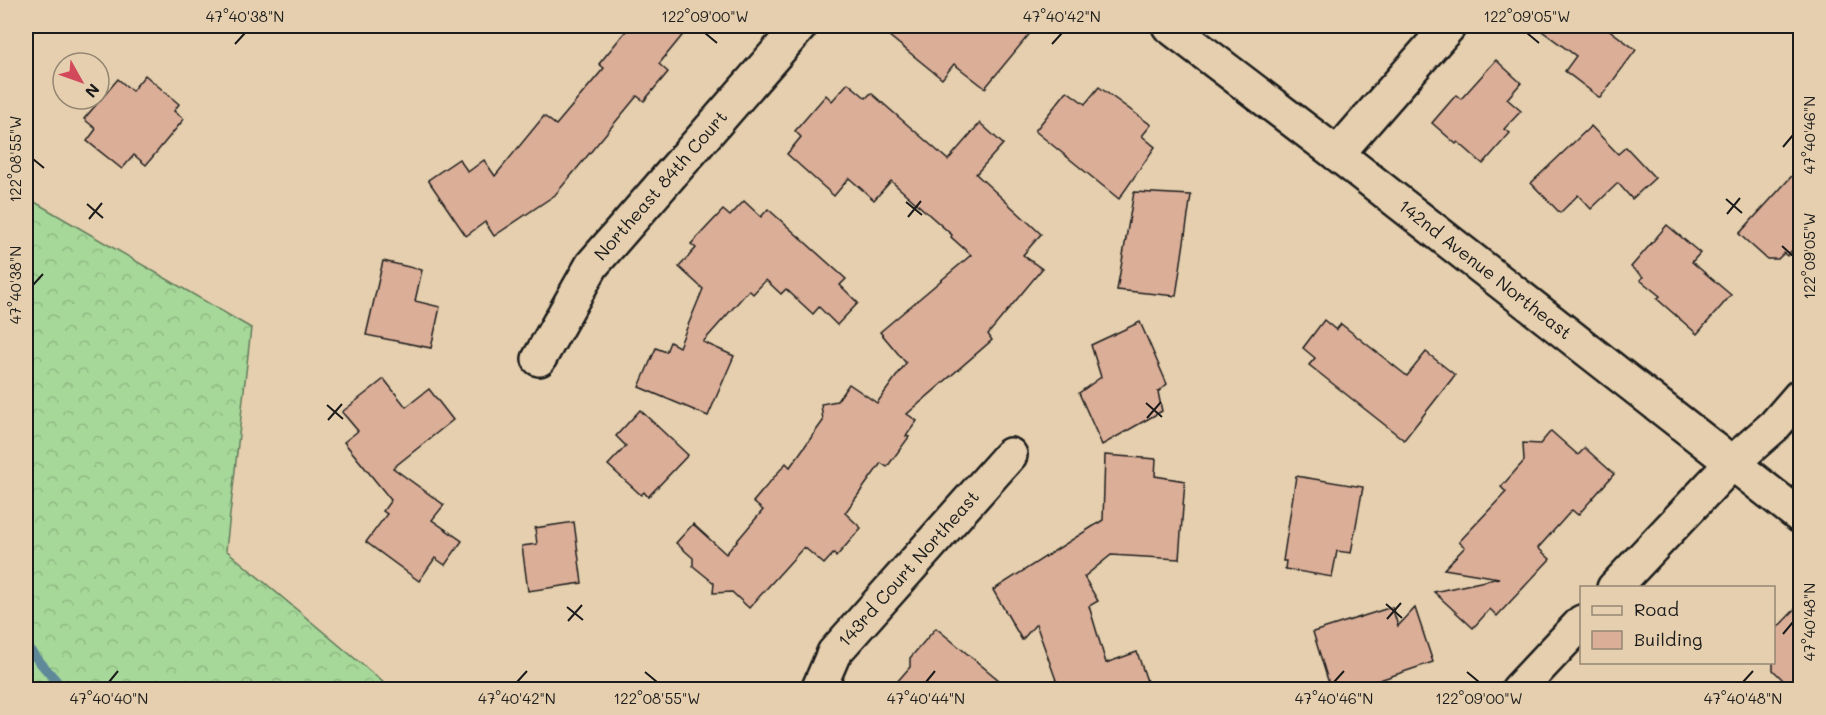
<svg xmlns="http://www.w3.org/2000/svg" width="1826" height="715" font-family="Mali,sans-serif">
<style>
.forest{fill:url(#forest-crowns);stroke:#617a5a;stroke-width:1.5}
.lines{fill:none;stroke-linecap:round;stroke-linejoin:round}
.stream{stroke:#5f8999;stroke-width:10}
.building{fill:#dbae98;stroke:#1c1c1c;stroke-width:1.5}
.street-casing{stroke:#1c1c1c;stroke-width:38}
.street{stroke:#e5cfae;stroke-width:33}
.ticks{fill:none;stroke:#1c1c1c;stroke-width:2}
.labels{text-anchor:middle;stroke-width:4.5;stroke-linejoin:round;paint-order:stroke}
.street-label{font-size:18px;fill:#1c1c1c;stroke:#e5cfae}
.neatline{fill:none;stroke:#1c1c1c;stroke-width:2}
.ticks-label{font-size:15px;text-anchor:middle;fill:#1c1c1c}
</style>
<defs>
<pattern id="forest-crowns" width="20" height="18" patternUnits="userSpaceOnUse" patternTransform="scale(1.5)"><rect width="20" height="18" fill="#a6d899"/><path d="M2 6a3 3 0 1 1 6 0M12 15a3 3 0 1 1 6 0" fill="none" stroke="#8eb983"/></pattern>
</defs>
<rect width="100%" height="100%" fill="#e5cfae"/>
<filter id="ink" filterUnits="userSpaceOnUse"><feTurbulence type="fractalNoise" baseFrequency=".0167" numOctaves="2"/><feDisplacementMap in="SourceGraphic" scale="12" xChannelSelector="R" yChannelSelector="G"/><feConvolveMatrix kernelMatrix="1 2 1 2 8 2 1 2 1" color-interpolation-filters="sRGB"/></filter>
<g filter="url(#ink)">
<path class="forest" d="M26 197 251 328 226 550 391 689H26Z"/>
<g class="lines">
<path class="stream" d="M26 646 64 690"/>
</g>
<g class="building">
<path d="M630 26H690L659 64 668 72 644 101 637 96 555 195 494 236 485 222 466 236 428 180 459 159 468 172 484 160 495 176 544 116 556 125 604 68 599 64Z"/>
<path d="M877 26H1036L985 88 954 64 942 79Z"/>
<path d="M1535 26H1604L1636 50 1600 98 1565 71 1576 56Z"/>
<path d="M1496 60 1521 83 1507 99 1521 111 1504 129 1510 133 1483 164 1458 142 1456 144 1432 123 1456 95 1461 99Z"/>
<path d="M145 75 179 104 174 111 184 119 146 165 134 155 122 169 87 141 96 129 84 119 118 79 132 91Z"/>
<path d="M848 83 866 98 871 93 948 160 980 123 1003 144 976 174 1041 234 1023 255 1042 269 988 334 992 340 907 414 917 421 906 436 909 437 887 467 881 463 845 513 861 528 836 557 834 553 824 564 804 547 749 608 732 592 713 593 714 583 693 566V558L676 543 693 524 726 554 763 510 753 502 786 463 790 467 823 421 821 404 837 401 849 384 877 403 906 363 880 332 971 255 951 237 952 235 891 181 874 200 849 178 834 196 787 154 801 137 795 131 826 95 832 101Z"/>
<path d="M1099 87 1151 125 1142 136 1155 147 1119 199 1035 131 1067 91 1085 104Z"/>
<path d="M1591 126 1618 154 1626 147 1655 178 1632 199 1618 183 1591 209 1578 195 1560 213 1531 183Z"/>
<path d="M1800 167V241L1787 256 1784 253 1778 259H1767L1739 234Z"/>
<path d="M1134 192 1191 195 1176 296 1117 290Z"/>
<path d="M744 201 761 217 768 209 846 279 840 285 858 303 837 325 819 307 813 314 786 289 781 294 766 280 753 294 749 290 703 342 734 356 708 416 639 387 656 348 666 352 670 342 679 347 703 289 679 267 696 248 691 244 723 210 730 216Z"/>
<path d="M1667 225 1700 253 1692 262 1731 295 1697 334 1657 299 1660 296 1640 280 1643 277 1631 267Z"/>
<path d="M383 261 422 270 415 301 440 307 431 348 366 335Z"/>
<path d="M1324 320 1336 330 1341 324 1407 376 1426 352 1455 375 1404 440 1309 365 1315 358 1303 348Z"/>
<path d="M1140 322 1167 384 1158 392 1162 411 1102 445 1079 393 1101 377 1091 345Z"/>
<path d="M384 379 406 407 429 389 453 420 393 468 444 505 432 520 462 541 445 565 435 558 419 581 366 542 387 514 383 511 391 500 344 442 358 431 342 412Z"/>
<path d="M640 410 688 455 648 497 644 492 641 495 608 465 626 446 616 436Z"/>
<path d="M1551 431 1578 455 1585 448 1614 474 1578 515 1572 510 1538 548 1550 559 1497 616 1490 609 1473 628 1434 592 1499 578 1444 569 1465 547 1459 542 1506 492 1501 487 1524 461 1523 443 1540 444Z"/>
<path d="M1105 455 1156 459 1155 476 1185 481 1179 559 1111 555 1084 577 1098 601 1089 606 1106 663 1137 652 1150 690H1042L1041 686 1056 680 1036 624 1022 640 993 590 1103 520Z"/>
<path d="M1296 476 1363 487 1351 553 1337 551 1332 577 1285 569 1286 561H1283Z"/>
<path d="M574 522 582 583 528 591 522 546 537 544 535 528Z"/>
<path d="M1800 604V690H1793L1773 670V632Z"/>
<path d="M1392 607 1398 626 1415 608 1433 662 1350 690H1331L1313 632Z"/>
<path d="M936 628 1011 690H890L910 667V658Z"/>
</g>
<g class="lines">
<g class="street-casing">
<g id="street">
<path id="s1" d="M1169 26 1337 154 1800 516"/>
<path d="M1337 154 1449 26"/>
<path id="s2" d="M539 359 592 265 800 26"/>
<path d="M1614 588 1732 463 1774 426 1800 396"/>
<path id="s3" d="M818 690 834 653 1010 455"/>
<path d="M1518 690 1582 622"/>
</g>
</g>
<use href="#street" class="street"/>
</g>
</g>
<path class="ticks" d="M705 33 717 43M1527 33 1539 43M235 44 245 33M1052 44 1062 33M1783 147 1793 135M33 159 44 168M1726 199 1742 213M906 202 922 215M87 204 103 218M1727 214 1740 198M908 217 921 201M89 219 102 203M1782 246 1793 256M33 285 43 274M1146 403 1162 417M327 405 343 419M1147 418 1161 402M328 420 342 404M1386 604 1402 618M567 607 583 620M1387 619 1401 603M568 621 582 605M1783 634 1793 622M645 672 657 682M1467 672 1479 682M109 682 118 671M517 682 527 671M926 682 935 671M1334 682 1344 671M1743 682 1753 671"/>
<g class="labels">
<g class="street-label">
<text dy="6" stroke="none"><textPath href="#s2" startOffset="213">Northeast 84th Court</textPath></text>
<text dy="6" stroke="none"><textPath href="#s1" startOffset="399">142nd Avenue Northeast</textPath></text>
<text dy="6" stroke="none"><textPath href="#s3" startOffset="153">143rd Court Northeast</textPath></text>
</g>
</g>
<rect width="1826" height="715" fill="none" stroke="#e5cfae" stroke-width="66"/>
<rect x="1580" y="586" width="195" height="78" fill="#e5cfae" stroke="#958774" stroke-width="1.5"/>
<rect x="1592" y="606" width="30" height="9" fill="#e5cfae" stroke="#958774" stroke-width="1.5"/>
<text x="1634" y="616" font-size="18" fill="#1c1c1c">Road</text>
<rect x="1592" y="631" width="30" height="18" fill="#dbae98" stroke="#958774" stroke-width="1.5"/>
<text x="1634" y="646" font-size="18" fill="#1c1c1c">Building</text>
<g transform="translate(81 81) rotate(130)"><circle r="28" fill="#e5cfae" stroke="#958774" stroke-width="1.5"/>
<path d="M0-4.5L10 22L0 15L-10 22Z" fill="#d1495b"/>
<text y="-9" font-size="16" font-weight="bold" text-anchor="middle" fill="#1c1c1c">N</text>
</g>
<rect x="33" y="33" width="1760" height="649" class="neatline"/>
<g class="ticks-label">
<text x="245" y="22">47°40'38"N</text>
<text x="705" y="22">122°09'00"W</text>
<text x="1062" y="22">47°40'42"N</text>
<text x="1527" y="22">122°09'05"W</text>
<text transform="translate(1810 135) rotate(-90)" y="5">47°40'46"N</text>
<text transform="translate(16 159) rotate(-90)" y="5">122°08'55"W</text>
<text transform="translate(1810 256) rotate(-90)" y="5">122°09'05"W</text>
<text transform="translate(16 285) rotate(-90)" y="5">47°40'38"N</text>
<text transform="translate(1810 622) rotate(-90)" y="5">47°40'48"N</text>
<text x="109" y="704">47°40'40"N</text>
<text x="517" y="704">47°40'42"N</text>
<text x="657" y="704">122°08'55"W</text>
<text x="926" y="704">47°40'44"N</text>
<text x="1334" y="704">47°40'46"N</text>
<text x="1479" y="704">122°09'00"W</text>
<text x="1743" y="704">47°40'48"N</text>
</g>
</svg>
